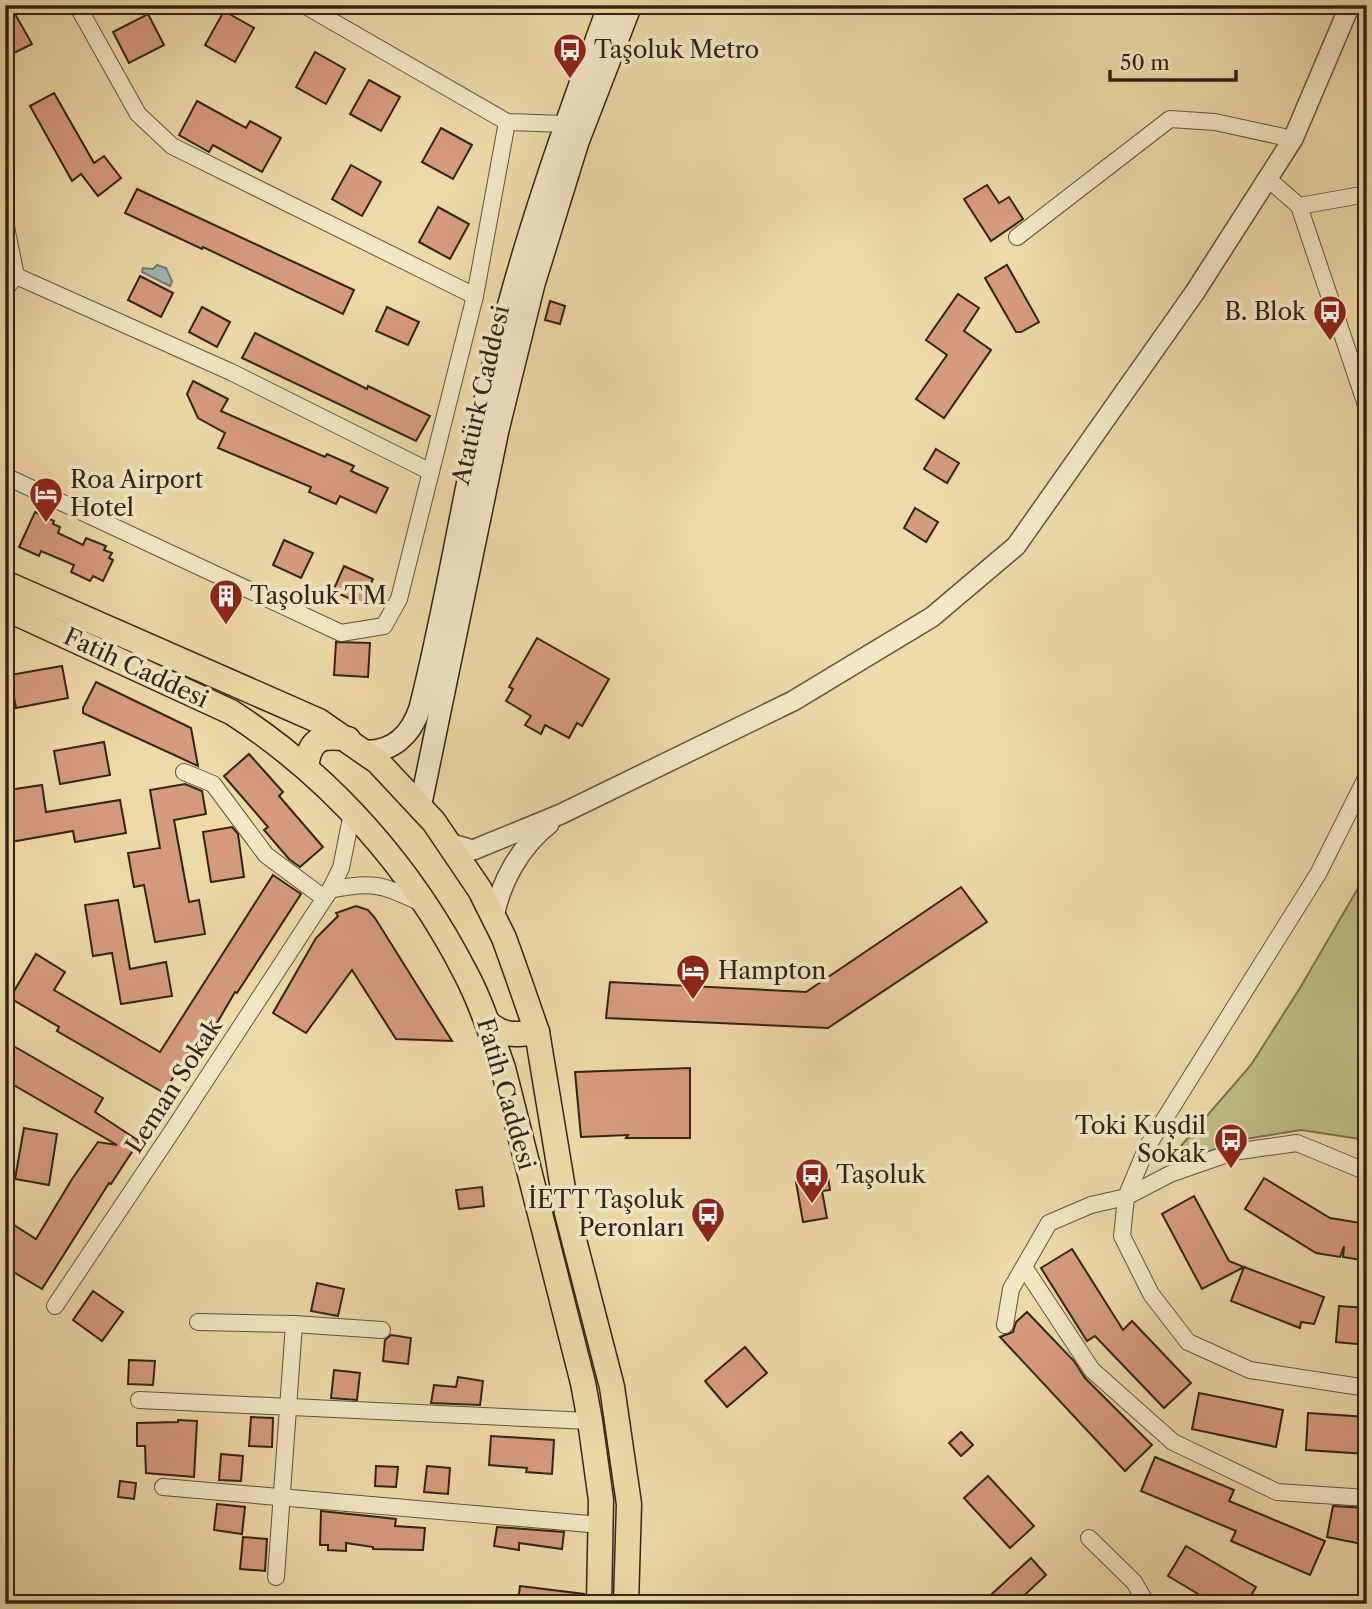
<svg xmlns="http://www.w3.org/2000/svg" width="1372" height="1609" font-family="'Libre Caslon Text',serif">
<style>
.green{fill:#bdbe84;stroke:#77714c;stroke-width:2}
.water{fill:#a0b7b4;stroke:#747c74;stroke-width:2}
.building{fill:#d59b7e;stroke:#312415;stroke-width:2}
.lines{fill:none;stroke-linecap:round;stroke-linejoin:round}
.minor-casing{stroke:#60523a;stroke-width:18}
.tertiary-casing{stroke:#60523a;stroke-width:22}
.secondary-casing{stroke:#312415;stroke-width:24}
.primary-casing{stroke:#312415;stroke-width:27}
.minor{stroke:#f3e7c6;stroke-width:16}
.tertiary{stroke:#f3e7c6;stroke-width:19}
.secondary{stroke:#f3e7c6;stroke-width:21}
.primary{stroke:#eddaa7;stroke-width:24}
.labels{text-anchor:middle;stroke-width:7;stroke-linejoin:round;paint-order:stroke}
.poi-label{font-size:24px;fill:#312415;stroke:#f3e7c6;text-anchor:start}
.street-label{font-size:24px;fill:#312415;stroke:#f3e7c6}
</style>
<rect width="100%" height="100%" fill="#eddaa7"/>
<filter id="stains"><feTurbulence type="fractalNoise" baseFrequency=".00286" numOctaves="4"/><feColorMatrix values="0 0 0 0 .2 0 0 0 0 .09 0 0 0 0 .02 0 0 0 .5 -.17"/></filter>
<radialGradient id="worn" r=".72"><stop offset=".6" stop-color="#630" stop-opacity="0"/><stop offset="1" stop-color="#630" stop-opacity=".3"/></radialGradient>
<path class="green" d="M1367 861V1140L1301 1130 1245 1139 1182 1161 1177 1157 1180 1147 1251 1065 1300 988 1364 878Z"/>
<path class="water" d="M157 265 166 268 172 281 170 286 142 272 143 268 153 269Z"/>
<g class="building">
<path d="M5 5H10L32 44 14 53 5 37Z"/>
<path d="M224 11 254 28 235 62 205 45Z"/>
<path d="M148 14 164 45 129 63 113 32Z"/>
<path d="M315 52 345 69 326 104 296 87Z"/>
<path d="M369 80 400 97 381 131 350 114Z"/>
<path d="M54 93 94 163 104 156 121 178 98 196 81 174 72 181 30 106Z"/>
<path d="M197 101 246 128 250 121 281 138 262 172 213 145 209 152 179 135Z"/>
<path d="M441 128 472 145 453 179 422 162Z"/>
<path d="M351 165 381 182 362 216 332 199Z"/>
<path d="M987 185 999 203 1009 197 1023 219 991 241 964 199Z"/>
<path d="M137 189 354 290 343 314 203 247 202 249 125 213Z"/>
<path d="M438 207 469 224 450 259 419 242Z"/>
<path d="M1007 265 1039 322 1021 332H1016L985 278Z"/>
<path d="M140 276 173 293 161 317 128 300Z"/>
<path d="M958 294 979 308 964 331 991 350 944 418 916 399 947 355 926 340Z"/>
<path d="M550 301 565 306 560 324 545 320Z"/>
<path d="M202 307 230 322 217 347 189 332Z"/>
<path d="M387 307 419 322 408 345 376 331Z"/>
<path d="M255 333 367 389 368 386 430 416 416 441 242 358Z"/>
<path d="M193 381 228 399 221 411 325 457 327 454 354 466 351 471 388 488 376 513 340 496 336 504 309 492 311 487 218 448 225 433 198 418 187 394Z"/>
<path d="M936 449 959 463 947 483 924 469Z"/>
<path d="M915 508 938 522 926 542 904 528Z"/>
<path d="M35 512 54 521 53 524 60 527 58 533 83 545 86 538 106 546 104 550 112 553 109 558 113 560 103 581 93 576 90 581 71 572 74 565 41 551 39 556 19 547Z"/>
<path d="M284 540 313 553 301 578 273 565Z"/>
<path d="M344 566 373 579 361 604 333 591Z"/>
<path d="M537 638 609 679 582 726 577 723 569 738 545 725 541 734 525 725 531 716 506 701 513 689 509 687Z"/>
<path d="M336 642 370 643 368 677 334 675Z"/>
<path d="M62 666 68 698 16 708 10 675Z"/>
<path d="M96 682 191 728 198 766 83 713V708Z"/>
<path d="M104 742 110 775 60 784 54 751Z"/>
<path d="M249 754 283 792 279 796 323 847 300 867 289 859 264 830 268 827 224 776Z"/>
<path d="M185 784 202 791 206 814 174 820 189 902 199 900 205 934 155 942 144 885 134 887 128 853 160 848 150 790Z"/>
<path d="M42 785 46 812 120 800 126 833 75 842 73 831 5 843V825L14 824 8 790Z"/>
<path d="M232 827 238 834 244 877 211 882 203 832Z"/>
<path d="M273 875 301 894 237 993 235 992 199 1054 190 1049 164 1093 57 1031 59 1027 10 998 36 954 65 972 54 990 160 1052Z"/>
<path d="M961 887 987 922 828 1028 606 1018 610 982 806 992Z"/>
<path d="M118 900 130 969 166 962 172 996 121 1004 112 953 93 956 85 905Z"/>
<path d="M356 906 368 910 375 918 452 1041 396 1039 352 970 306 1033 273 1013 316 938 338 916 336 913Z"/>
<path d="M5 1041 103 1098 95 1112 139 1141 111 1184 109 1183 42 1289 5 1267V1232L11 1223 36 1239 72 1179 98 1142 117 1145 5 1080Z"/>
<path d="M690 1068V1138H626L628 1135 581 1137 575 1072Z"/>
<path d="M24 1128 57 1134 49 1185 15 1179Z"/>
<path d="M828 1177 830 1190 822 1191 827 1218 803 1222 796 1182Z"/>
<path d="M1264 1178 1330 1218 1367 1224V1261L1343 1257 1344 1246 1340 1257 1316 1253 1245 1209Z"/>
<path d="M482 1187 484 1206 459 1209 456 1190Z"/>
<path d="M1194 1196 1229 1261 1244 1267 1202 1289 1162 1214Z"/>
<path d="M1072 1249 1123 1330 1132 1321 1191 1383 1164 1408 1095 1336 1087 1341 1041 1268Z"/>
<path d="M1244 1267 1324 1297 1314 1324 1301 1322 1300 1328 1231 1301Z"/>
<path d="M317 1283 344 1289 338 1316 311 1311Z"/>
<path d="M93 1291 123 1312 102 1341 73 1320Z"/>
<path d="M1339 1306 1367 1308V1345L1336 1342Z"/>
<path d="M1027 1312 1074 1361 1085 1378 1152 1445 1125 1471 1000 1337 1013 1332 1016 1322Z"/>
<path d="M391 1335 411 1338 408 1364 383 1361 385 1340Z"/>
<path d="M745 1347 767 1373 727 1407 705 1381Z"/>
<path d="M129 1360 155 1361 153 1385 128 1384Z"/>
<path d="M334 1370 360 1373 357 1400 331 1398Z"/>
<path d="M458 1377 483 1381 480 1405 431 1403 434 1385 456 1387Z"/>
<path d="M1199 1393 1283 1410 1276 1447 1192 1429Z"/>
<path d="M1308 1413 1367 1417V1454L1306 1450Z"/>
<path d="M251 1417 273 1418 272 1447 249 1446Z"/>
<path d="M178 1420 197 1421 194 1477 146 1473 145 1446H137V1423L178 1422Z"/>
<path d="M961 1432 973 1445 961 1456 949 1443Z"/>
<path d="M491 1436 554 1440 552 1474 526 1472 527 1468 489 1465Z"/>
<path d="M221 1454 243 1456 241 1481 219 1480Z"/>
<path d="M1155 1457 1234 1490 1229 1501 1325 1541 1310 1575 1231 1541 1236 1531 1141 1491Z"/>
<path d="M376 1466 398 1467 396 1487 375 1486Z"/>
<path d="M427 1466 450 1468 448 1494 424 1492Z"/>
<path d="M988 1476 1034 1526 1010 1548 964 1498Z"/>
<path d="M120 1481 136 1483 134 1499 118 1497Z"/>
<path d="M217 1504 245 1507 242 1534 214 1530Z"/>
<path d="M1333 1506 1367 1508V1545L1327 1537Z"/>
<path d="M321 1511 396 1519 395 1526 425 1528 423 1550 373 1549V1547L346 1543V1551L328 1550V1545H320Z"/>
<path d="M497 1527 564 1532 562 1549 519 1543V1550L494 1546Z"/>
<path d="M243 1537 267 1539 265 1571 240 1569Z"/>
<path d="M1186 1546 1256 1587 1246 1604H1215L1168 1576Z"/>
<path d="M1031 1558 1046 1575 1015 1604H981Z"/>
<path d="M520 1586 584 1594V1604L518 1602Z"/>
</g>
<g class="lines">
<g class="minor-casing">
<g id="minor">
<path d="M77 5 138 114 172 146 475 296"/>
<path d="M304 5 507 122 565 124 574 128"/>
<path d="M799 5H800"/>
<path d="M1267 178 1299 206 1367 408"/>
<path d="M1299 206 1367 194"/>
<path d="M5 222 16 276 5 289"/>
<path d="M1017 237 1170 119 1215 122 1293 139"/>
<path d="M5 271 231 372 431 472"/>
<path d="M5 476 341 633 384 626 399 599 475 296 507 122"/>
<path d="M184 772 213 784 266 855 324 898"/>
<path d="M1367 776 1318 874 1147 1147 1126 1197 1122 1236 1151 1294 1188 1342 1250 1370 1367 1388"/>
<path d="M330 890C371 881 383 884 421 903"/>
<path d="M1024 1267 1092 1370 1173 1442 1277 1492 1367 1498"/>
<path d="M55 1306 175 1127 330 890 341 868 352 813"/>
<path d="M198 1322 294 1324 382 1330"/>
<path d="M1005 1325 1011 1289 1049 1223 1091 1205 1126 1197 1170 1174 1233 1152 1297 1143 1367 1172"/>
<path d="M139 1400 590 1421"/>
<path d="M163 1487 601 1525"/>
<path d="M1089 1538 1134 1582 1147 1604"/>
<path d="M276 1577 294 1324"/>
</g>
</g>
<g class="tertiary-casing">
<g id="tertiary">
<path d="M449 843 473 850 561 814 793 701 932 617 1016 546 1195 292 1293 139 1350 5"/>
<path d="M494 917C501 881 520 847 549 824"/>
</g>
</g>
<g class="secondary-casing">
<g id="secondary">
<path d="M363 751C392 753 411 735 420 708 450 589 467 468 497 349 526 232 567 118 609 5"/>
<path d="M420 808 498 430 534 284 578 142 631 5"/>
</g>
</g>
<g class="primary-casing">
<g id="primary">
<path d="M5 583 319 721 378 762 434 822 480 890 504 938 519 980 537 1032 567 1213 612 1387 629 1504 626 1604"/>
<path d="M5 608 231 712C332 777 412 868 466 974 482 1004 492 1037 503 1068L583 1383 590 1421 601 1500 599 1604"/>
<path d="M306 767C310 738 321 735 348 739"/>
<path d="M487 1022C503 1037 516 1035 537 1032"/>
</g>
</g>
<use href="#minor" class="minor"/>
<use href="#tertiary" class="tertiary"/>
<use href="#secondary" class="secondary"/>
<use href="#primary" class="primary"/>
</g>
<defs>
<g id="bus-pin" transform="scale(1.75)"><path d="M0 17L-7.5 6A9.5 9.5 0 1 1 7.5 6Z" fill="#8f2418" stroke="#f3e7c6"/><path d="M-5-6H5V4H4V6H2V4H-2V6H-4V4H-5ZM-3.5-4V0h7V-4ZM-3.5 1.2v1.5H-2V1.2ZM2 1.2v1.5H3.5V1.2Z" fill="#fff"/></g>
<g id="hotel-pin" transform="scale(1.75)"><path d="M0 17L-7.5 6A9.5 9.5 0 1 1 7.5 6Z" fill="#8f2418" stroke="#f3e7c6"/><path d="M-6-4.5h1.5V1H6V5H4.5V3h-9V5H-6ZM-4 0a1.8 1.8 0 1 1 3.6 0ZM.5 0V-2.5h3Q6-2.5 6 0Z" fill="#fff"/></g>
<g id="building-pin" transform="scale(1.75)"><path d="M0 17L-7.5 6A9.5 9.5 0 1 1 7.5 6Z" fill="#8f2418" stroke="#f3e7c6"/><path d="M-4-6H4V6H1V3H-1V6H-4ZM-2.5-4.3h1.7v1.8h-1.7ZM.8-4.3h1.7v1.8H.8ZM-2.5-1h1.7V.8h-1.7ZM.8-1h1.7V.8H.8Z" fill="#fff"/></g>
</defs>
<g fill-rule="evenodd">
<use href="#bus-pin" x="570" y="50"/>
<use href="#bus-pin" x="1330" y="312"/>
<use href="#hotel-pin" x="46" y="494"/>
<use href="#building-pin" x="226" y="596"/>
<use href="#hotel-pin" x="693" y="971"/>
<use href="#bus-pin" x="1231" y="1140"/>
<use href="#bus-pin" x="812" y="1175"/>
<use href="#bus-pin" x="708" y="1214"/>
</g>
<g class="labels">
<g class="poi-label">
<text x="594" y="58">Taşoluk Metro</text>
<text x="1306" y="320" text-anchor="end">B. Blok</text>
<text x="70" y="488">Roa Airport<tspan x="70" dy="28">Hotel</tspan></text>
<text x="250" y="604">Taşoluk TM</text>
<text x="718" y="979">Hampton</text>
<text x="1206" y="1134" text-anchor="end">Toki Kuşdil<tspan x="1206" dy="28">Sokak</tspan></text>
<text x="836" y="1183">Taşoluk</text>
<text x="684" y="1208" text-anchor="end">İETT Taşoluk<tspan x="684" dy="28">Peronları</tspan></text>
</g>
<g class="street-label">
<text transform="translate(481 395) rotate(-77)" y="8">Atatürk Caddesi</text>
<text transform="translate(136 668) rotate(25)" y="8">Fatih Caddesi</text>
<text transform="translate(174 1086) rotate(-57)" y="8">Leman Sokak</text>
<text transform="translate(506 1094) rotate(74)" y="8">Fatih Caddesi</text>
</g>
</g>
<rect width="1372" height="1609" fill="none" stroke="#eddaa7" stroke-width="28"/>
<rect x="7" y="7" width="1358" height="1595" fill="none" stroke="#312415" stroke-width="3.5"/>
<rect x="14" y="14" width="1344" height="1581" fill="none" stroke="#312415" stroke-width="2"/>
<path d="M1110 70v10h126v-10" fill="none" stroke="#312415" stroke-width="3.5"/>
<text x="1120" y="70" font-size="21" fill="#312415" stroke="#f3e7c6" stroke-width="5" paint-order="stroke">50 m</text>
<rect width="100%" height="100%" filter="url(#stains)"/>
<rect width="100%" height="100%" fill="url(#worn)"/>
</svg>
